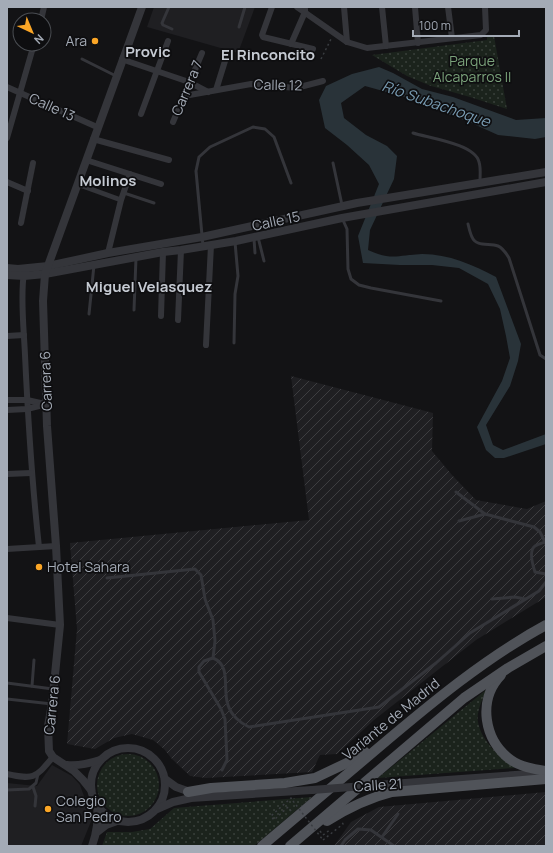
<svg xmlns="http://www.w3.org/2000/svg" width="553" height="853" font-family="Manrope,sans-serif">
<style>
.built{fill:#1f1f22}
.industrial{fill:url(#industrial-furrows)}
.grass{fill:url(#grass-dots)}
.water{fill:#293339}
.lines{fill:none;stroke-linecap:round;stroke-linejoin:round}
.path{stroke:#3a3d41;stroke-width:1.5;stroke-dasharray:2 3;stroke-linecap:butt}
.service{stroke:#34353a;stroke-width:3}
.pedestrian{stroke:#34353a;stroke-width:5}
.minor{stroke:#34353a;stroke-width:6}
.tertiary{stroke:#34353a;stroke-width:8}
.primary{stroke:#505359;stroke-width:10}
.path-bridge{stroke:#3a3d41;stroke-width:1.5;stroke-dasharray:2 3;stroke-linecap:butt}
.tertiary-bridge{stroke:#34353a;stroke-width:8}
.poi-dot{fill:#fba626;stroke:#0e0e10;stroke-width:1.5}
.labels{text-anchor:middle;stroke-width:3.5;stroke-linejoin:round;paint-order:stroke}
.poi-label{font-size:14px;fill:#a4abb6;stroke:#0e0e10;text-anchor:start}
.park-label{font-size:14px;fill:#7aa27a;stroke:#0e0e10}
.street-label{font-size:14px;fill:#a4abb6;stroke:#0e0e10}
.neighbourhood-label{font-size:15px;font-weight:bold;fill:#c5cad2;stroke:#0e0e10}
.water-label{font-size:15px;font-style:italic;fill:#799cb3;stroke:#0e0e10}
</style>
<defs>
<pattern id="industrial-furrows" width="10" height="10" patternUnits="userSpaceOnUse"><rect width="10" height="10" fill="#1f1f22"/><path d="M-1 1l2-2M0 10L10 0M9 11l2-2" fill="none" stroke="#3d3d40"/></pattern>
<pattern id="grass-dots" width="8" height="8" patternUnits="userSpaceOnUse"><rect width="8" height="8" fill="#1b231c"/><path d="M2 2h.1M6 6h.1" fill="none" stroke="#39403b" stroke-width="1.8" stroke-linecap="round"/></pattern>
</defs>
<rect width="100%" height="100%" fill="#131315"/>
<g class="built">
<path d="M154 7H255L238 53 147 27Z"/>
<path d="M52 765 72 776 80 785 92 819 81 846H7V783L37 786Z"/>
</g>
<g class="industrial">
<path d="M291 376 433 413 432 451 452 475 476 500 527 509 546 501V597L476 640 374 720 337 754 320 755 312 772 206 778 190 776 172 759 164 749 153 740 132 734 114 738 95 749 67 744 77 629 70 543 309 520Z"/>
<path d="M546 792V846H334L351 822 379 807Z"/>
</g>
<g class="grass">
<path d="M487 36H494L507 109 470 97 431 86 407 76 372 55 487 40Z"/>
<path d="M487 689C483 698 476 712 478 722 482 743 500 756 515 768L378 778Z"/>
<circle cx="128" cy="785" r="31"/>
<path d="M312 797 254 846H102L107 832H132L150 829 174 808Z"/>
</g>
<path class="water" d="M379 67 393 73 422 89 453 97 516 120 546 118V137L535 139 498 135 467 121 442 112 419 101 365 86 341 103 344 118 366 135 387 146 397 156 394 179 370 230 368 250C392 261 398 255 422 254 449 254 473 265 496 277L521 344 518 361 510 386 486 425 493 445 503 450 546 434V444L504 458H495L486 450 477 427 502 381 510 358 506 336 500 309 488 284 459 268 432 265H400L363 263 358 236 379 184 369 165 347 145 325 128 319 100 326 86 352 74Z"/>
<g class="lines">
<g class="path">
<path d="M321 59 331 39"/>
<path d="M291 811 288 807 274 820 271 816 291 798 293 801"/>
<path d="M320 831 323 835 331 829"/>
<path d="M323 840 343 824 342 822"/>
</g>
<g class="service">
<path d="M169 7 162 23 163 25 172 29"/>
<path d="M239 27 245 7"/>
<path d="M82 59 116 76"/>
<path d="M413 133C429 138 475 144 479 162 481 168 480 175 480 181"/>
<path d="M333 163 342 205"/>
<path d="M124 193 154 203"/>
<path d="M342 218 347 229 348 269 351 279 359 285 371 288 441 301"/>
<path d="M468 224C469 228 470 233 472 237 476 247 489 243 498 246 503 248 506 253 509 258L540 355 546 359"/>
<path d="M258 237 264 261"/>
<path d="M254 239 255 253"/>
<path d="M203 246 196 171 199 157 210 147 253 127 265 129 274 137 291 183"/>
<path d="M134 310 136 258"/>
<path d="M89 314 94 265"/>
<path d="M234 343 235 294 238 276 235 242"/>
<path d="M456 492 485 514 459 521"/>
<path d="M485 514 534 527 540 532 546 544"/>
<path d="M545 542C542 543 538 544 535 546 528 551 533 566 535 572L546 574"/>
<path d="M107 578 195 569 201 575 205 599 213 620 215 641 213 658"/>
<path d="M492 599 515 597 525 599"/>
<path d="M7 683 53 689"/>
<path d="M32 686 34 660"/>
<path d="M7 699 52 704"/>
<path d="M222 770 227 760 225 719 221 709 199 672V667L204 661 213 658C232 666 222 689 228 705 231 715 240 723 249 727L379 707 436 663 470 633 539 591 546 582"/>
<path d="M33 787 36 796 35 806"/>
<path d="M7 790 29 789 36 783 38 774"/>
<path d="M382 837 398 814"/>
<path d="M341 846 345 840 358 829 371 830 394 846"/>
</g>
<path class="pedestrian" d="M77 184 121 200"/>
<g class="minor">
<path d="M272 7 262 35 263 37 313 49"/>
<path d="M297 7 347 42 367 48 481 35 486 30 485 7"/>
<path d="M344 7 347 42"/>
<path d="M382 7 386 46"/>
<path d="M415 7 418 43"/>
<path d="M448 7 452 38"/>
<path d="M41 20 44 7"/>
<path d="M291 44 305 12V9"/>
<path d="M122 59 130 62 189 82 208 92"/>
<path d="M7 87 97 127"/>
<path d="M216 90 225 61"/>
<path d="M184 96 251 84 296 88 323 81"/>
<path d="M141 114 168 41"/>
<path d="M173 122 202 53"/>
<path d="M7 138 34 44"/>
<path d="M93 139 169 160"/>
<path d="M86 160 161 184"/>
<path d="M7 182 28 191"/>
<path d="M21 223 33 163"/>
<path d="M108 253 121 200 130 174"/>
<path d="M24 273C20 296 24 331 25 355 28 419 32 483 39 547"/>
<path d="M161 316 163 252"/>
<path d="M178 320 181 250"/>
<path d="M7 336 24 335"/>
<path d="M206 345 211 245"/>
<path d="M7 400H27L45 404"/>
<path d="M7 410 27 409 47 404"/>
<path d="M7 474 31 473"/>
<path d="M7 549 56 546"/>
<path d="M7 618 60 625"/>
<path d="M7 774C35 780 35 778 53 757"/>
</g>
<g class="tertiary">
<path d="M7 268 18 269 48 266 108 253 202 237 357 203 546 172"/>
<path d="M7 275 24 276 45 274 163 252 181 250 236 241 342 218 546 182"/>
<circle cx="128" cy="785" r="37"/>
<path d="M67 765C78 766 88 764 100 760"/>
<path d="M165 779 176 787 193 793"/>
<path d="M377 785 543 773"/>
<path d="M91 790 83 780 74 771 53 757 49 751 48 726 52 704 60 625 56 546 47 426 43 301 45 274 142 7"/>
<path d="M157 809 173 802 191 798 312 790"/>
<path d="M97 832 106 825 117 821"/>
<path d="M92 846C97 832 99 821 97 806"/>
</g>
<g class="primary">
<path d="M501 675C477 700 484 741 511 760 521 767 534 769 546 771"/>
<path d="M188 792 211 788 285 783 315 778 351 761 365 752"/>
<path d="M327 821C348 808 368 798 392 792L546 779"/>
<path d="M262 846C301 813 339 781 378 748 430 704 485 658 546 625"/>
<path d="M290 846 464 698 508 668 546 646"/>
</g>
<path class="path-bridge" d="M293 801 323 840"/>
<path class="tertiary-bridge" d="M312 790 377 785"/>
</g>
<g class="poi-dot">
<circle cx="95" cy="41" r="4"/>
<circle cx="39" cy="567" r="4"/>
<circle cx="48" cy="809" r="4"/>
</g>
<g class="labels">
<g class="poi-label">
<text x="87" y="46" text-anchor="end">Ara</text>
<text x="47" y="572">Hotel Sahara</text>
<text x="56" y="806">Colegio<tspan x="56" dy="16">San Pedro</tspan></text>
</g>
<g class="park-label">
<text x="472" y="66">Parque<tspan x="472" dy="16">Alcaparros II</tspan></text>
</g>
<g class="street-label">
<text transform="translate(278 85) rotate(1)" y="5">Calle 12</text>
<text transform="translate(187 88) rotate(-67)" y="5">Carrera 7</text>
<text transform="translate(52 107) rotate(24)" y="5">Calle 13</text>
<text transform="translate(276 221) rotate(-12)" y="5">Calle 15</text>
<text transform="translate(46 381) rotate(-92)" y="5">Carrera 6</text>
<text transform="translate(52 705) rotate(-84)" y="5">Carrera 6</text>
<text transform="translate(391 719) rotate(-39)" y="5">Variante de Madrid</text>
<text transform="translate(378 785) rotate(-4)" y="5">Calle 21</text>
</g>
<g class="neighbourhood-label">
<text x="148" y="57">Provic</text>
<text x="268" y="60">El Rinconcito</text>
<text x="108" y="186">Molinos</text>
<text x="149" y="292">Miguel Velasquez</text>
</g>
<g class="water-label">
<text transform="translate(436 104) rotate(19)" y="5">Río Subachoque</text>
</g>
</g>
<rect width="553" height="853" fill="none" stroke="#a4abb6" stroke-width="16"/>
<g transform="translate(32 32) rotate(136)"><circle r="19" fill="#0e0e10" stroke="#4a4d52"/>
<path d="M0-3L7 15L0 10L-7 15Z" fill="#fba626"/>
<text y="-6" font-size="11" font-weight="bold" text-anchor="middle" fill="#a4abb6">N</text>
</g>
<path d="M413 30v6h106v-6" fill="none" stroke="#a4abb6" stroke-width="2"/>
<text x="419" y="30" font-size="12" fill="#a4abb6" stroke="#0e0e10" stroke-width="3" paint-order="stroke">100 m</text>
</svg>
